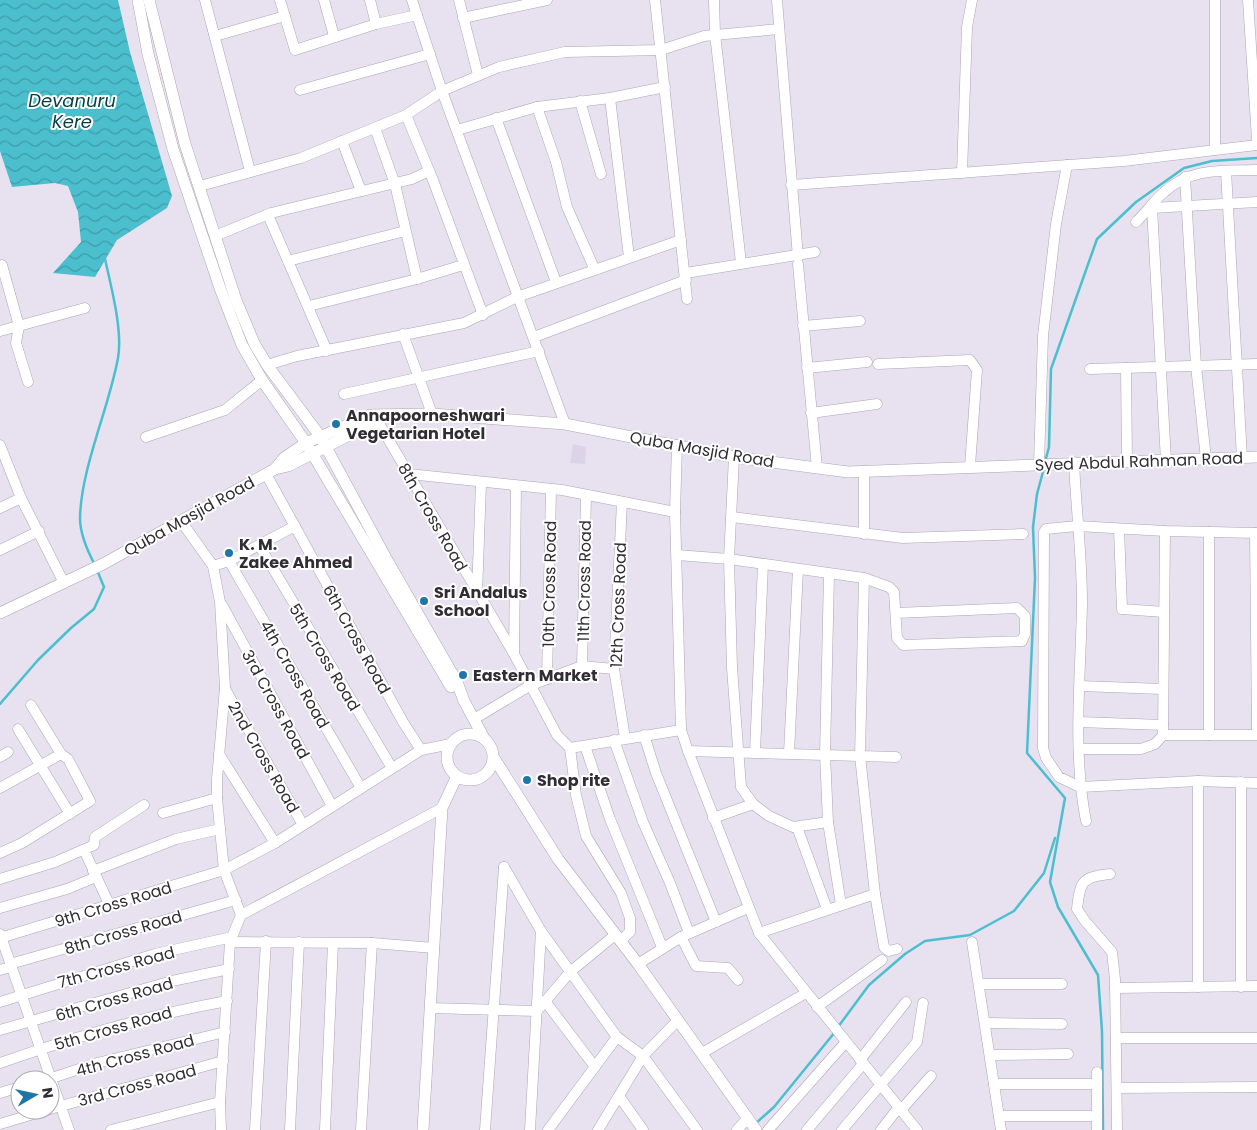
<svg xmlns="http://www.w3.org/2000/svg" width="1257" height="1130" font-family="Poppins,sans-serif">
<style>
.medical{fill:#dcd3e6}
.water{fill:url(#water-waves)}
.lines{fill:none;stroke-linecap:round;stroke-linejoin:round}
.stream{stroke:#4bbfce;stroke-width:2.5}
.minor-casing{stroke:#aca5b3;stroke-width:11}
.tertiary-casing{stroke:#aca5b3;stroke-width:12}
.minor{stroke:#fff;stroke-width:10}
.tertiary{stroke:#fff;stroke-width:11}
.poi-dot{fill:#1d76a5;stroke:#fff;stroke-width:2}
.labels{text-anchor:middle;stroke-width:4;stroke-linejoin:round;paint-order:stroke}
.poi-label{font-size:16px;font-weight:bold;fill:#302e33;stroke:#fff;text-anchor:start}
.street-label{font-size:16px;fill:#302e33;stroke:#fff}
.water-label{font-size:18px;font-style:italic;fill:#053d43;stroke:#fff}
</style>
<defs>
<pattern id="water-waves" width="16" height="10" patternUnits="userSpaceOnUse" patternTransform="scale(1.25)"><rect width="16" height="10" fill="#4bbfce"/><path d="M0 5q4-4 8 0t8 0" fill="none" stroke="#3f9ca8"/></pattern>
</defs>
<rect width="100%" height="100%" fill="#e8e1f0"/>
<path class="medical" d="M573 444 586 447 585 464 570 463Z"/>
<path class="water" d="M0 0H118L130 52 172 196 167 208 117 240 95 277 53 273 81 242 78 212 68 186 55 183 12 187 0 151Z"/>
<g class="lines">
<g class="stream">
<path d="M1045 462 1049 447 1051 369 1097 239 1136 202 1184 168 1212 161 1257 158"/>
<path d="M1044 468 1037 494 1033 527 1035 578 1027 753 1065 798 1050 882 1058 907 1098 975 1102 1031 1103 1130"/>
<path d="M95 565C88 552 80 533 80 518 81 468 109 408 118 358 123 331 111 286 105 259"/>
<path d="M0 704 38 660 71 628 94 609 104 587 97 570"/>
<path d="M838 1027 869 985 905 954 925 941 970 935 1014 911 1044 873 1055 838"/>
<path d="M755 1124 774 1107 835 1032"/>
</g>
<g class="minor-casing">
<g id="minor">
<path d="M205 0 250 171"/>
<path d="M280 0 295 50 376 24 417 15"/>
<path d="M324 0 334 36"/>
<path d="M370 0 376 24"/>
<path d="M412 0 442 91 565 424"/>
<path d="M459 0 478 75"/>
<path d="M655 0 687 299"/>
<path d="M714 0 715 34 741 263"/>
<path d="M777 0 798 257"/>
<path d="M1248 0 1257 139"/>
<path d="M463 18 547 0"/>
<path d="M215 36 285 16"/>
<path d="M300 90 430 54"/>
<path d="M610 98 629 257"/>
<path d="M580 101 601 174"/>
<path d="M537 107 556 162 567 207 594 268"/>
<path d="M406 115 433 180 483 315"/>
<path d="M496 118 556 282"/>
<path d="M375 128 395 184 417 279"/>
<path d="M457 130 537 107 610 98 665 87"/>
<path d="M342 141 361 191"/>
<path d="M1215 150V0"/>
<path d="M1226 171 1242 458"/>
<path d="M962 173 967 27 972 0"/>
<path d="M1185 177 1196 366 1206 459"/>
<path d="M791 185 1124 161 1257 145"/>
<path d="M200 186 301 158 406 115 442 91 499 67 565 52 661 50 704 36 779 29"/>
<path d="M268 215 327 351"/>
<path d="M1136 222C1146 213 1153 202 1162 194 1191 167 1220 171 1257 170"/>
<path d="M215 236 271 213 412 179 429 171"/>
<path d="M288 261 405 231"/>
<path d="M798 264 817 468"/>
<path d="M2 265 19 326 16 343 28 382"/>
<path d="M686 273 815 252"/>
<path d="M309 306 417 279 463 265"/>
<path d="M803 326 860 321"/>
<path d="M0 331 85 308"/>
<path d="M403 334 432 414"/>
<path d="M534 337 686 280"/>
<path d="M878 364 970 360 977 370 970 466"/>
<path d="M267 365 297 356 464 323 517 297 681 240"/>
<path d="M807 368 867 362"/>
<path d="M1126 368 1127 461"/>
<path d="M1090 369 1257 364"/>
<path d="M344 394 539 351"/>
<path d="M811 413 877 404"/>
<path d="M377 420 514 654 557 735 570 748 681 730"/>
<path d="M146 437 225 410 262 380"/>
<path d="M0 445 21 498 64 583"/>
<path d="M677 445 675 512 681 730 688 751 759 933 917 1130"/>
<path d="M734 457 729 559 732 668 741 787 753 804 769 816 793 827 828 822"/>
<path d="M1166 461 1152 208 1257 202"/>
<path d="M1074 462C1076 508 1082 556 1082 602 1081 675 1072 749 1086 821"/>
<path d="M1039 464 1043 336 1056 224 1067 165"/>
<path d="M864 472V534"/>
<path d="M266 474 403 722 421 750"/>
<path d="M409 474 562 490 675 512"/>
<path d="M622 502 614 669 625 738"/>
<path d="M0 508 21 498"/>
<path d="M732 517 903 538 1023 534"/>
<path d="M181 521 213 566 220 602 225 688 217 779V798L224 870 241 915 230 942 220 1102 221 1130"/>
<path d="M1119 529 1122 609 1164 612"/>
<path d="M1209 532V735"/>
<path d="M1255 533 1257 729"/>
<path d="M1257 533 1165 531 1077 526 1046 529 1044 532 1043 748 1046 758 1059 777 1080 787 1198 781 1257 783"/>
<path d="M259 545 392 768"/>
<path d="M0 550 39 531"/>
<path d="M677 555 729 559 864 578 889 587 894 592 897 638 903 645 1022 641 1025 634V616L1017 608 896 613"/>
<path d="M229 561 361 788"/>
<path d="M213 566 229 561 295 526"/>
<path d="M829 574 825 754 828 822 841 905"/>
<path d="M864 578 860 756 875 894 884 947 889 951 897 949"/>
<path d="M477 594 481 483"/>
<path d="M222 605 332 806"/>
<path d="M514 653 516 486"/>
<path d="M582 666 586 496"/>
<path d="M547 679 551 489"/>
<path d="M1080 686 1162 689"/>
<path d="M225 689 303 825"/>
<path d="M31 705 61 754"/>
<path d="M474 719 531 685 582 666 614 669"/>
<path d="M1079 722 1163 725"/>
<path d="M18 729 70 814"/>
<path d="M644 735 656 773 716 922"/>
<path d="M1163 735H1257"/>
<path d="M614 740 643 822 670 883 689 933"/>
<path d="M585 746 610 819 662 947"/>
<path d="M570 748 576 795 586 836 621 893 630 918V932L620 941"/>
<path d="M1079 749H1141L1155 744 1163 735 1165 531"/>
<path d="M688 751 896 757"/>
<path d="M755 752 763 564"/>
<path d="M789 753 798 569"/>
<path d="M219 754 275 843"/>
<path d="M0 757 8 752"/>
<path d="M1241 782V987"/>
<path d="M0 788 61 754 68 759 90 801 22 843 0 853"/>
<path d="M163 813 217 798"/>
<path d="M713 818 753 804"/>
<path d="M797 827 827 909"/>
<path d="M84 850 110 906"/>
<path d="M504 867 541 931 617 1037 643 1056 697 1130"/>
<path d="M93 871 176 839 220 829"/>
<path d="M1110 874C1082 877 1080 881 1077 909L1085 921 1112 952 1115 979 1117 1130"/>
<path d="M0 879 55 862 94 845 95 837 144 805"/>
<path d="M0 908 67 889 96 877"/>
<path d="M241 915 442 808"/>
<path d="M759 933 875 894"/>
<path d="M0 934 69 1130"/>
<path d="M681 937 696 966 728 968 738 980"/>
<path d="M0 938 224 870 275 843 421 750 451 744"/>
<path d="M230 942 372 943 434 948"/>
<path d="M972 942 1001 1130"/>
<path d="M10 964 236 900"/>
<path d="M638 964 681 937 748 908"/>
<path d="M0 970 11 967"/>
<path d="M979 984H1062"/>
<path d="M1198 987V781"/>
<path d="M1115 988 1257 986"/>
<path d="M545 1001 595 1067"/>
<path d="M0 1002 155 954 232 937"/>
<path d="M817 1007 882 960"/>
<path d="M430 1008 537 1011 570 972 615 935"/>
<path d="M986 1023 1062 1024"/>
<path d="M0 1030 172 981 229 969"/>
<path d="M1116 1038H1257"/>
<path d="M702 1053 806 993"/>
<path d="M990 1055 1068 1054"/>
<path d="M860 1060 906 1002"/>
<path d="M0 1063C74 1037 150 1015 227 1001"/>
<path d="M1097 1072V1130"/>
<path d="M46 1080 97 1063 225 1032"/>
<path d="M994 1084H1097"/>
<path d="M1117 1088 1257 1087"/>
<path d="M0 1093 20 1087"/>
<path d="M619 1096 643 1130"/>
<path d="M50 1109 223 1061"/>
<path d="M901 1110 931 1076"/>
<path d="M999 1116H1097"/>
<path d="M0 1124 47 1110"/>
<path d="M111 1130 220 1102"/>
<path d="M255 1130 266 941"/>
<path d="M290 1130 299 942"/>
<path d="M325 1130 333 943"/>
<path d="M361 1130 372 943"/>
<path d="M485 1130 504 867"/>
<path d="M530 1130 541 931"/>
<path d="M548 1130 617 1037"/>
<path d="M598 1130 643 1056 678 1020"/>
<path d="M737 1130 748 1118"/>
<path d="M768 1130 845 1043"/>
<path d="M807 1130 863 1064"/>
<path d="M842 1130 917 1042 923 1003"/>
<path d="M881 1130 899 1107"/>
</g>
</g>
<g class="tertiary-casing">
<g id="tertiary">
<path d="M138 0 148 54 173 149 220 288 242 345 262 380 306 443 451 687"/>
<path d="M149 0 185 144 236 300 254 343 267 365 320 436 387 560 457 682 464 701 484 738"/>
<path d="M275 469 284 458 306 443 370 415 432 414 565 424 734 457 848 472 1257 457"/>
<path d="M0 613 103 564 275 469 288 466 373 423 384 415"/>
<circle cx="470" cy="757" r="23"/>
<path d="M494 758 558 859 638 964 756 1130"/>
<path d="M423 1130 442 808 457 776"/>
</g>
</g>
<use href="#minor" class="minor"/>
<use href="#tertiary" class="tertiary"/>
</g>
<g class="poi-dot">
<circle cx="336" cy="424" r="5"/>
<circle cx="229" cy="553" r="5"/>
<circle cx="424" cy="601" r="5"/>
<circle cx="463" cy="675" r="5"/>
<circle cx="527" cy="780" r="5"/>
</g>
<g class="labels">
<g class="poi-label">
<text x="346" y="421">Annapoorneshwari<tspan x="346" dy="18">Vegetarian Hotel</tspan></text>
<text x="239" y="550">K. M.<tspan x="239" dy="18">Zakee Ahmed</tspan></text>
<text x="434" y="598">Sri Andalus<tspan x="434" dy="18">School</tspan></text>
<text x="473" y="681">Eastern Market</text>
<text x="537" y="786">Shop rite</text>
</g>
<g class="street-label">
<text transform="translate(702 449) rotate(10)" y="6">Quba Masjid Road</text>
<text transform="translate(1139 461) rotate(-2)" y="6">Syed Abdul Rahman Road</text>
<text transform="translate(189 516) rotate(-29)" y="6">Quba Masjid Road</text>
<text transform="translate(433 517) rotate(60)" y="6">8th Cross Road</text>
<text transform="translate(584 581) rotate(-89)" y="6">11th Cross Road</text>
<text transform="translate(549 584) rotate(-89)" y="6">10th Cross Road</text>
<text transform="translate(618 605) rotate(-88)" y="6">12th Cross Road</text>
<text transform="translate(357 639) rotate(61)" y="6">6th Cross Road</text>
<text transform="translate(325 657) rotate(59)" y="6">5th Cross Road</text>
<text transform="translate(295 674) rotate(60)" y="6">4th Cross Road</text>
<text transform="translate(276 704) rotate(61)" y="6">3rd Cross Road</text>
<text transform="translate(264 757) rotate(60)" y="6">2nd Cross Road</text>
<text transform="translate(113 904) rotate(-17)" y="6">9th Cross Road</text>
<text transform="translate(123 932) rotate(-16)" y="6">8th Cross Road</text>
<text transform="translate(116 967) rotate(-15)" y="6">7th Cross Road</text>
<text transform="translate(114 999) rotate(-16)" y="6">6th Cross Road</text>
<text transform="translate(113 1028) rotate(-16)" y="6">5th Cross Road</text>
<text transform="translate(135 1055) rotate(-15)" y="6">4th Cross Road</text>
<text transform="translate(137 1085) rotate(-15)" y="6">3rd Cross Road</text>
</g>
<g class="water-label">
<text x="72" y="107">Devanuru<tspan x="72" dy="21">Kere</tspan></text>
</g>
</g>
<g transform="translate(35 1095) rotate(81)"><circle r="24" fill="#ffffff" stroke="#acabad"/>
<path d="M0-4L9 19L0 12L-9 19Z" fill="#1d76a5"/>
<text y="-8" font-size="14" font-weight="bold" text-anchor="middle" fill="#302e33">N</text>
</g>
</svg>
